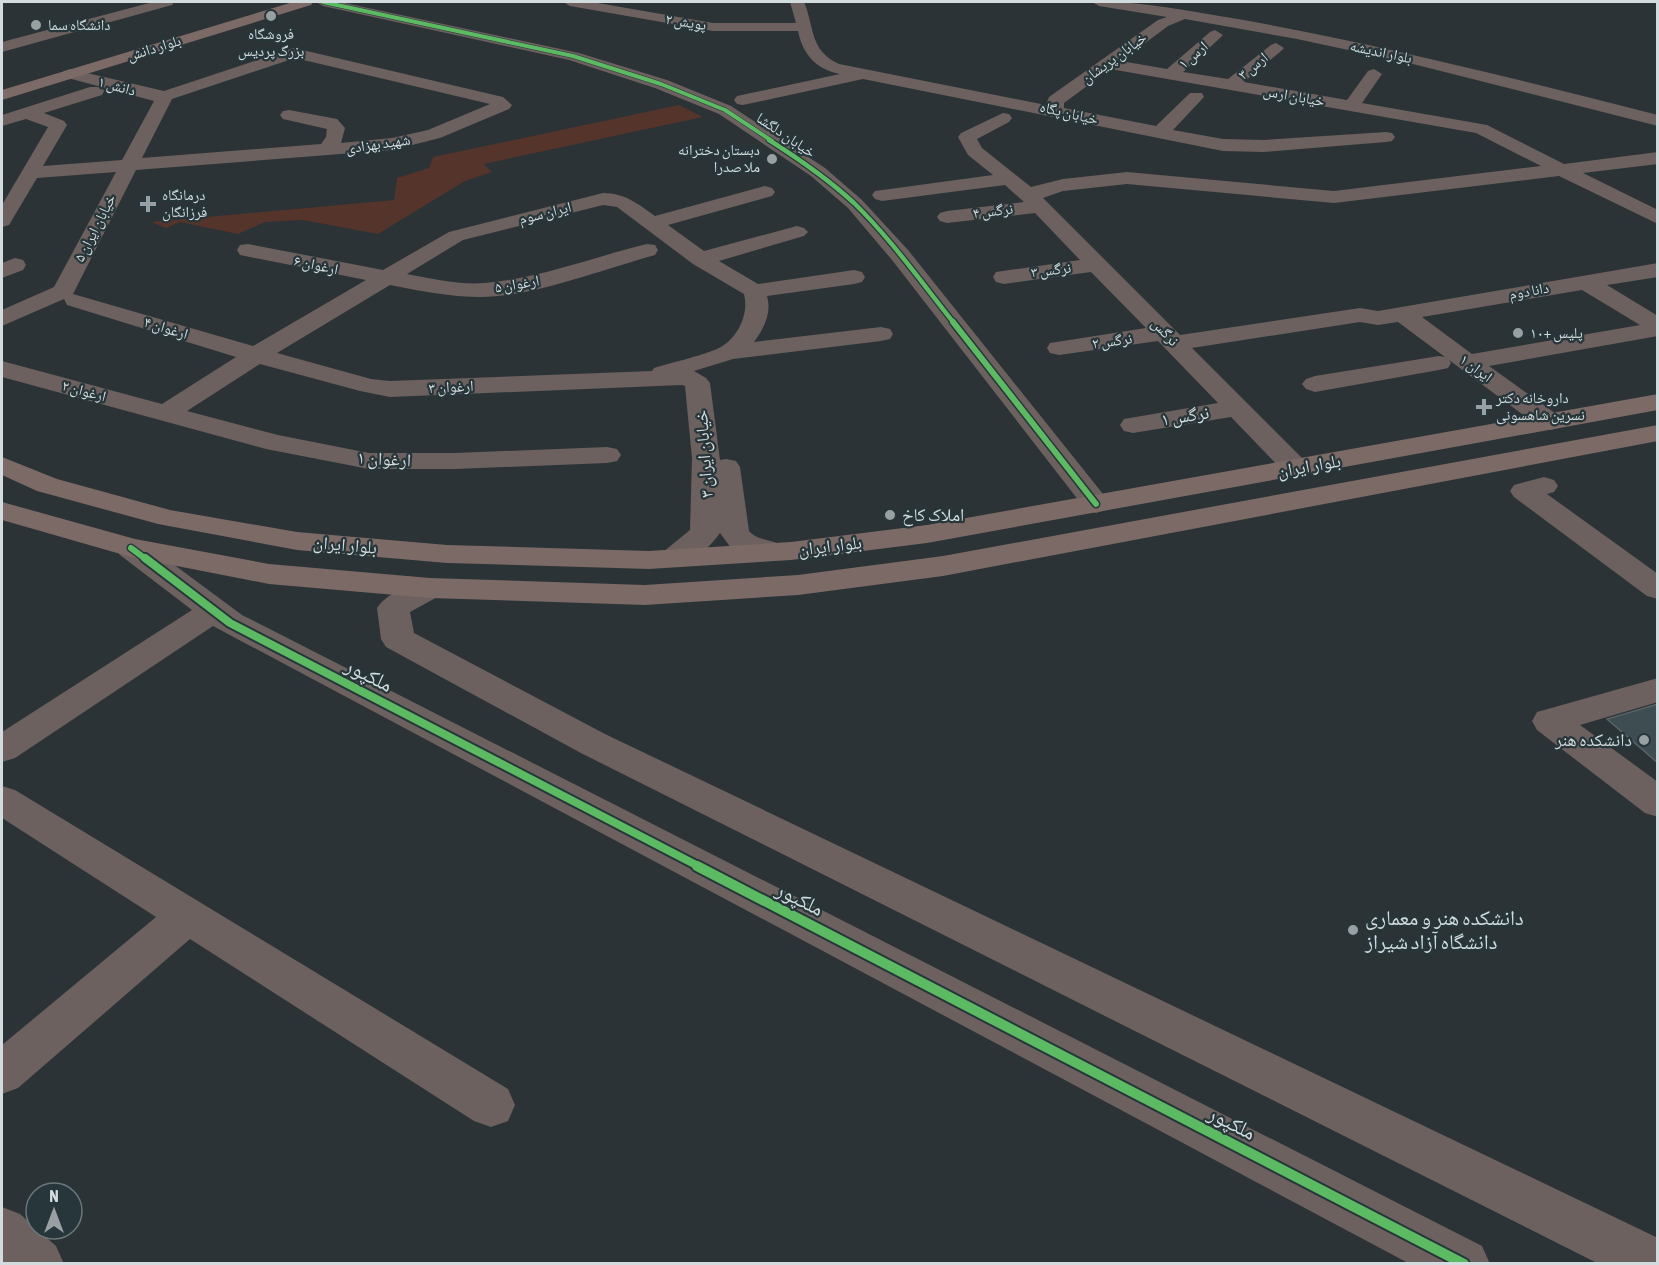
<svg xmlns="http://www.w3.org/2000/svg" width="1659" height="1265" font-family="'Asap Condensed','Noto Naskh Arabic',sans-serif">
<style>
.green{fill:#55342b}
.building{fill:#3e4d51;stroke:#5b6264;stroke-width:1.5}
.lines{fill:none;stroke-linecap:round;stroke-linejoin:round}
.minor{fill:#6c615f;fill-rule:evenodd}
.major{fill:#7c6a66;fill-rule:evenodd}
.cycleway-far4-casing{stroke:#27363a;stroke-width:5}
.cycleway-far3-casing{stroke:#27363a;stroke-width:7}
.cycleway-far2-casing{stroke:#27363a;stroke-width:9}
.cycleway-far1-casing{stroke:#27363a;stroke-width:12}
.cycleway-casing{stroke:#27363a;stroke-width:14}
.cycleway-far4{stroke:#5cba63;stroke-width:4}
.cycleway-far3{stroke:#5cba63;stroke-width:4.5}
.cycleway-far2{stroke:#5cba63;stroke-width:6}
.cycleway-far1{stroke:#5cba63;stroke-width:8}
.cycleway{stroke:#5cba63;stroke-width:10}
.poi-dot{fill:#98a0a3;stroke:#27363a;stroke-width:2}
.labels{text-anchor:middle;stroke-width:4.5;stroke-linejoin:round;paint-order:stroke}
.far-street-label{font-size:15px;fill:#d2dbdd;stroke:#27363a}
.far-poi-label{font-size:15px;fill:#d2dbdd;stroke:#27363a;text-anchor:start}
.street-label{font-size:18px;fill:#d2dbdd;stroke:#27363a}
.poi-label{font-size:18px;fill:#d2dbdd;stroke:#27363a;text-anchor:start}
.near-street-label{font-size:21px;fill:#d2dbdd;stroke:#27363a}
.near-poi-label{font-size:21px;fill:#d2dbdd;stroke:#27363a;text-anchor:start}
</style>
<rect width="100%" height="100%" fill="#2b3336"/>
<path class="green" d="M679 105 703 117 484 164 492 172 465 181 378 234 303 220 265 222 238 234 180 222 166 228 151 222 394 200 397 178 429 168 433 157Z"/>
<path class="building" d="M1658 704V763L1607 719Z"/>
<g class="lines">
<g class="minor">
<path d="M153 2H174L172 5 2 52V42Z"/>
<path d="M316 2H340L579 53 667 80 731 106 825 168 862 200 908 250 1111 504 1106 510 1096 513 1086 510 892 260 848 208 811 176 719 114 655 88 569 60 323 6Z"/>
<path d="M563 2H592L713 23H796L790 2H804C815 28 809 50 839 64L1046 105 1049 97 1158 20 1167 17 1099 6 1092 2C1137 0 1187 11 1232 18 1375 43 1516 79 1658 115V126L1409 63 1297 39 1185 19 1168 26 1121 61 1167 69 1210 32 1215 30 1223 35 1220 38 1183 72 1228 79 1271 45 1276 43 1284 48 1281 51 1244 82 1347 100 1368 71 1374 69 1382 74 1362 103 1487 125 1564 164 1658 152V164L1583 173 1658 210V224L1559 176 1334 203 1127 184 1063 191 1043 198 1180 335 1360 308 1378 311 1658 263V277L1607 285 1658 316V336L1489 366 1559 416 1563 422 1559 428 1550 430 1541 428 1449 360 1451 363 1448 368 1439 370 1315 392 1306 389 1302 384 1306 379 1315 376 1439 356 1445 357 1398 322 1378 325 1360 322 1192 348 1306 462 1310 468 1306 474 1296 476 1286 474 1231 417 1133 433 1124 431 1120 425 1124 419 1218 403 1158 341 1059 355 1050 353 1047 348 1050 343 1146 328 1091 272 1004 284 996 282 993 277 996 272 1080 260 1035 213 947 223 940 221 937 217 940 213 947 211 1024 202 1005 185 882 201 875 199 872 195 875 191 993 175 968 155 958 137 961 133 1003 113 1009 114 1012 118 1009 122 977 139 982 148 1031 187 1063 179 1127 172 1334 191 1541 166 1476 133 1110 69 1064 103V108L1156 126 1190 93H1202L1204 97 1173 130 1223 139 1264 140 1386 132 1392 133 1395 137 1392 141 1386 142 1264 152 1223 151 863 79 743 105 737 104 734 100 737 96 840 74C816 69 803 55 798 31H713L570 6ZM1582 290 1640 325 1472 354 1422 317Z"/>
<path d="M294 48 503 97 512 105 509 109 440 138 392 150 136 170 73 294 253 346 366 280 240 255 237 250 240 245 248 244 383 270 449 232 603 193C625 193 638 204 655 216L765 186 772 188 775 192 772 196 668 225 704 251 797 226 804 228 808 232 804 236 719 261 758 284 854 270 862 272 865 277 862 282 854 284 767 296C772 313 764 328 754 342L881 327 890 329 893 334 890 339 881 341 733 359 694 371 706 378 710 383 720 460 726 459 736 461 740 467 749 531C759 543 780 538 789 552L785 559 774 561 731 548 720 533C707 551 685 571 663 566L659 559 663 552 690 530 692 458 685 386 682 385 390 397 360 391 260 364 187 411 278 435 369 453H455L607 447 617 449 621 455 617 461 607 463 455 469H369L266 449 2 377V361L162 404 236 357 67 305 64 299 2 326V310L54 287 116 172 37 178 9 225 2 227V205L48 127 26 119 2 126V115L90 87H102L104 91 102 95 44 113 64 121 67 125 43 166 122 160 154 101 64 77 62 74 64 71 70 69 164 91ZM295 58 490 104 428 130 392 138 341 143 345 128 337 119 289 110 283 111 280 115 283 119 327 129 326 137 321 144 142 158 172 99ZM603 205 617 207 693 264 744 294C749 313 739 336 721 347 709 354 670 363 654 368L652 371 390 381 371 379 277 353 390 285C421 291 450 297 481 297 532 297 604 269 655 255L658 250 655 245 647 244C593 257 541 278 485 283 459 285 433 279 407 274L463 240Z"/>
<path d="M15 258 23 260 26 265 23 270 2 278V263Z"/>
<path d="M1544 477 1554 480 1558 486 1554 492 1547 494 1658 574V599L1647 596 1514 497 1510 491 1514 485Z"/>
<path d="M131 539 142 541 242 615 1482 1246 1490 1264H1410L213 626 15 758 2 762V732L192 610 120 555 116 548 120 541Z"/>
<path d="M430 578 441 581 446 588 441 595 410 612 414 633 605 734 1658 1238V1264H1599L579 752 386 647 381 639 377 608C387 593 413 582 430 578Z"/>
<path d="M1658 678V702L1580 725 1658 782V817L1645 813 1537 730 1532 721 1537 712Z"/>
<path d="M2 786 15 790 508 1089 515 1105 508 1121 491 1127 474 1121 190 939 18 1088 2 1094V1045L156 917 2 818Z"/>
<path d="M2 1207 20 1214 56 1246 64 1264H2Z"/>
</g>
<g class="major">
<path d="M293 2H313L311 5 2 100V90Z"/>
<path d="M1658 394V410L927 543 791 560 649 569 447 563 297 550 158 524 37 491 2 475V457L57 479 170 510 297 532 447 545 649 551 791 542 927 525Z"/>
<path d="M1658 425V441L943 576 798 595 645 605 430 598 269 584 131 557 2 520V502L135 539 269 564 430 578 645 585 798 575 943 556Z"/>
</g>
<g class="cycleway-far4-casing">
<path id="cycleway-far4" d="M323 2 573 56 661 84 725 110 772 141"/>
</g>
<g class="cycleway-far3-casing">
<path id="cycleway-far3" d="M769 140C799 159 828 179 854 203 891 239 922 283 954 323"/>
</g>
<g class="cycleway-far2-casing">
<g id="cycleway-far2">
<path d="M953 322 1096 504"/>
<path d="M131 548 147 560"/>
</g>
</g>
<g class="cycleway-far1-casing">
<path id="cycleway-far1" d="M145 558 230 623 700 867"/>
</g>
<g class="cycleway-casing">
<path id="cycleway" d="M697 866 1464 1264"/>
</g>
<use href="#cycleway-far4" class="cycleway-far4"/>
<use href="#cycleway-far3" class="cycleway-far3"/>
<use href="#cycleway-far2" class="cycleway-far2"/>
<use href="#cycleway-far1" class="cycleway-far1"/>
<use href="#cycleway" class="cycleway"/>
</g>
<g class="poi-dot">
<circle cx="271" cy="16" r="6"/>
<circle cx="36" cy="25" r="6"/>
<circle cx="772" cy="159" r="6"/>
<path d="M145 195h6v6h6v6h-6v6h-6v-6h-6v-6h6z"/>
<circle cx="1518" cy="333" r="6"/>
<path d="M1481 398h6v6h6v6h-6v6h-6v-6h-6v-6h6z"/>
<circle cx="890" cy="515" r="6"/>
<circle cx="1644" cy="740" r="6"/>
<circle cx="1353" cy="930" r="6"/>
</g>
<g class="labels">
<g class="far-street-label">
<text transform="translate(686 22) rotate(9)" y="5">پویش ۲</text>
<text transform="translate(154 48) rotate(-17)" y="5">بلوار دانش</text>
<text transform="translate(1381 52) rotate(12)" y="5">بلوار اندیشه</text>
<text transform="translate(1193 55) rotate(-41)" y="5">ارس ۱</text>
<text transform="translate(1114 58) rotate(-36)" y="5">خیابان پریشان</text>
<text transform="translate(1253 66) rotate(-39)" y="5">ارس ۳</text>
<text transform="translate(117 86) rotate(15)" y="5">دانش ۱</text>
<text transform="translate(1294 96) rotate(10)" y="5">خیابان ارس</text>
<text transform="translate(1069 113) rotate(13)" y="5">خیابان پگاه</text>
<text transform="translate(786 135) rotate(34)" y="5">خیابان دلگشا</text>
<text transform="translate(378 144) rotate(-8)" y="5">شهید بهزادی</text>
<text transform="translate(993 211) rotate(-7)" y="5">نرگس ۴</text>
<text transform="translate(545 213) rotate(-14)" y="5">ایران سوم</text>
<text transform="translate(95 228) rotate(-63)" y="5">خیابان ایران ۵</text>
<text transform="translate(316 265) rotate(12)" y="5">ارغوان ۶</text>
<text transform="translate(1051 270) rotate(-7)" y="5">نرگس ۳</text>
<text transform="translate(517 284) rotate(-10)" y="5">ارغوان ۵</text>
<text transform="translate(1529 291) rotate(-10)" y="5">دانا دوم</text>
<text transform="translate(166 328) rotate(17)" y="5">ارغوان ۴</text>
<text transform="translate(1165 332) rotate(46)" y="5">نرگس</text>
<text transform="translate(1112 341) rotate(-8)" y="5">نرگس ۲</text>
<text transform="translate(1476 368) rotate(36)" y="5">ایران ۱</text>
<text transform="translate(451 387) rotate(-3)" y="5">ارغوان ۳</text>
<text transform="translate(84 391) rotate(15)" y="5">ارغوان ۲</text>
</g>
<g class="far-poi-label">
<text x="48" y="30">دانشگاه سما</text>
<text x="271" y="39" text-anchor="middle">فروشگاه<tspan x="271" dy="17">بزرگ پردیس</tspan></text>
<text x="760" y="155" text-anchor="end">دبستان دخترانه<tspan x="760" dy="17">ملا صدرا</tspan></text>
<text x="162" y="200">درمانگاه<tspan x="162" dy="17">فرزانگان</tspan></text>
<text x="1530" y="338">پلیس +۱۰</text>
<text x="1496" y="403">داروخانه دکتر<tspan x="1496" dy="17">نسرین شاهسونی</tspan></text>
</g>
<g class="street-label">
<text transform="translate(1185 416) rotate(-9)" y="6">نرگس ۱</text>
<text transform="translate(704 454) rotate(-94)" y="6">خیابان ایران ۳</text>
<text transform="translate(384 459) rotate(3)" y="6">ارغوان ۱</text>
<text transform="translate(1309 466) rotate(-10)" y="6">بلوار ایران</text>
<text transform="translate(345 545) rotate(5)" y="6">بلوار ایران</text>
<text transform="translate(830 546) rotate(-7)" y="6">بلوار ایران</text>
</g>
<g class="poi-label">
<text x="902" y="521">املاک کاخ</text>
<text x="1632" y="746" text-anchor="end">دانشکده هنر</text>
</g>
<g class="near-street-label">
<text transform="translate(369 675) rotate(27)" y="7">ملکپور</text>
<text transform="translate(800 899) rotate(27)" y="7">ملکپور</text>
<text transform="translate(1232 1123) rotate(27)" y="7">ملکپور</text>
</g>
<g class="near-poi-label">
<text x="1365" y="925">دانشکده هنر و معماری<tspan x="1365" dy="24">دانشگاه آزاد شیراز</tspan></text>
</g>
</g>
<rect width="1659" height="1265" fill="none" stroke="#d2dbdd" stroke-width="6"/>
<g transform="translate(54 1211)"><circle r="28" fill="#27363a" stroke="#6b787b" stroke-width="1.5"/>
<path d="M0-4.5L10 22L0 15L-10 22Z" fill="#98a0a3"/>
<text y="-9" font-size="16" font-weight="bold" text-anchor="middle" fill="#d2dbdd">N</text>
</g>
</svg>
